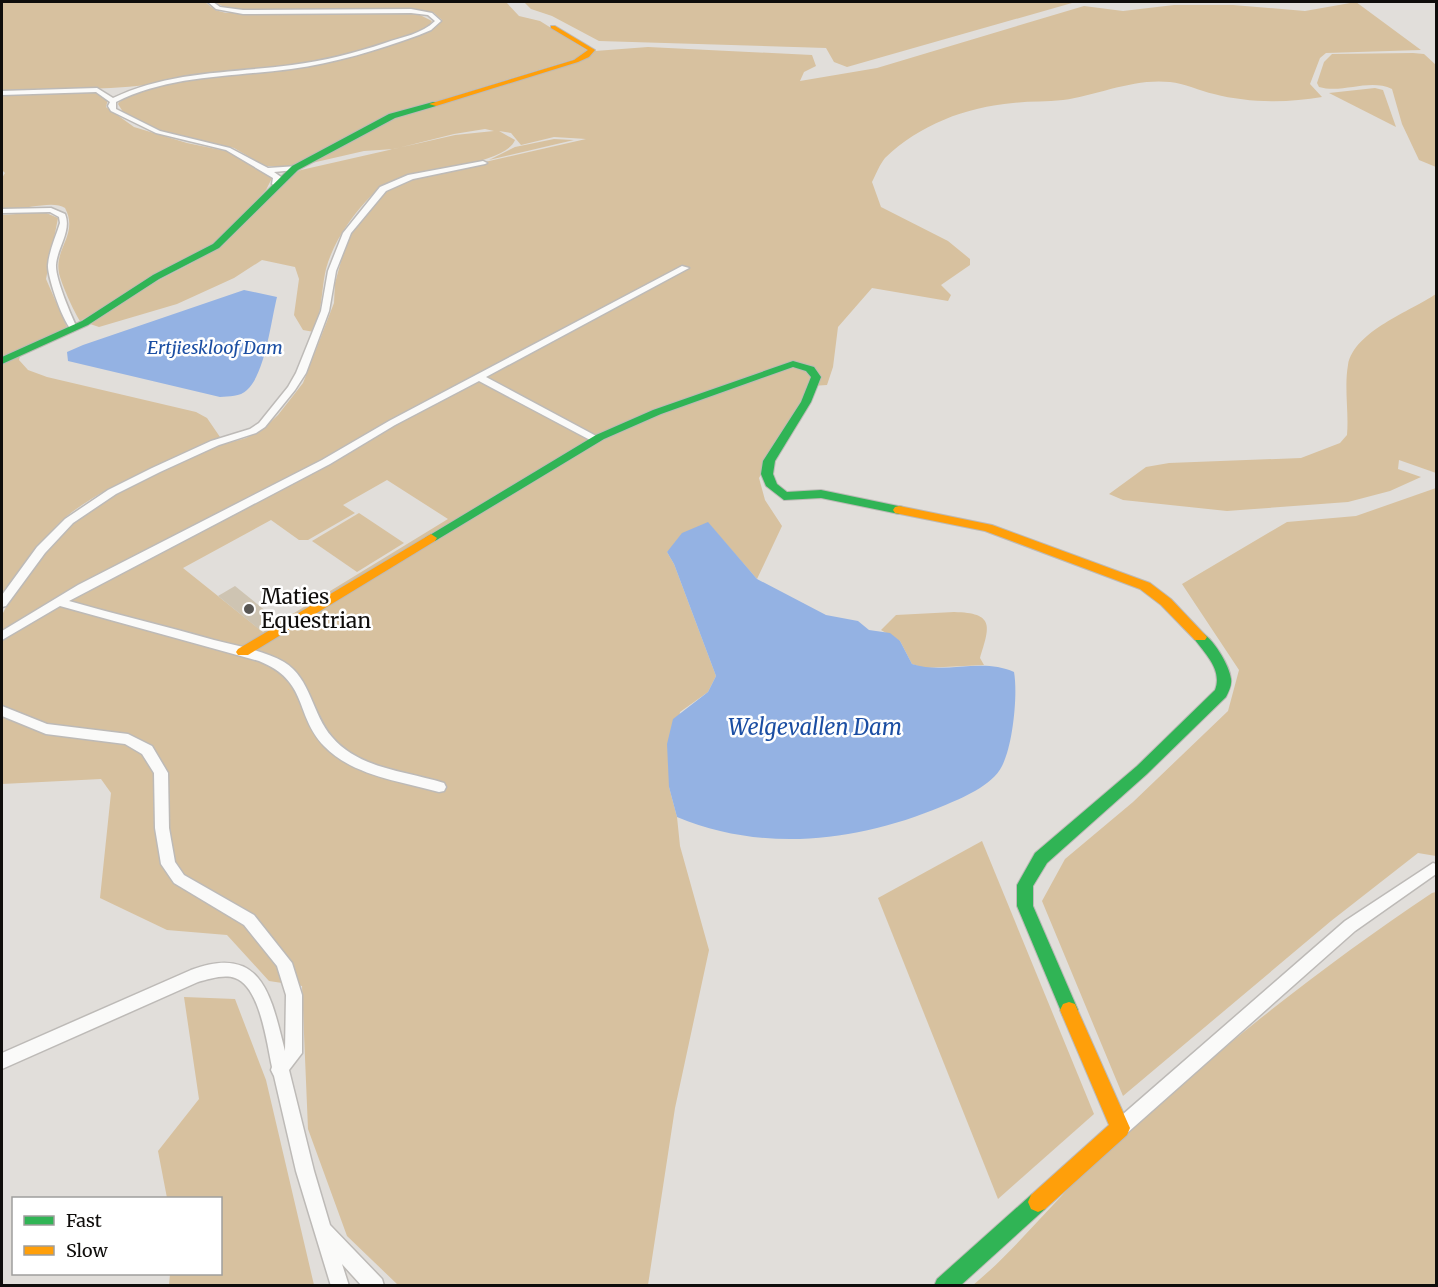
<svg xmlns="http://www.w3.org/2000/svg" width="1438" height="1287" font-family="Merriweather,serif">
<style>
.green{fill:#d7c19f;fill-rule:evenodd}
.water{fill:#94b2e3}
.building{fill:#cec4b2}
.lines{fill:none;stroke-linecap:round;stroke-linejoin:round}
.street-casing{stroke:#bdbab7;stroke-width:3}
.fast-casing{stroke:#bdbab7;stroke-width:2}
.slow-casing{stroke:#bdbab7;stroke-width:2}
.street{fill:#fafaf9;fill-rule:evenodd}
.fast{fill:#30b455;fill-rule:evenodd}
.slow{fill:#ff9f0a;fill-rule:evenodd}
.poi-dot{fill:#585653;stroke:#fff;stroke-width:2}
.labels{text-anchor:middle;stroke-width:5;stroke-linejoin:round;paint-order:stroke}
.far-water-label{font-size:18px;font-style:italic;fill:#1b4ea3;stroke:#fff}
.poi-label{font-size:21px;fill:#0f0d0b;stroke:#fff;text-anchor:start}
.water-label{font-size:22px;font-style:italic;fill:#1b4ea3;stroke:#fff}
</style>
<rect width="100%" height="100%" fill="#e1deda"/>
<g class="green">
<path d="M2 2H205L215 10 226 13H416L432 21C419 52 188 82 147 85 99 90 50 90 2 91Z"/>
<path d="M214 2H506L519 16 540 21 588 51 581 57 391 115 294 167 265 166 234 148 163 132 134 119 123 112 118 104C134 79 299 68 335 61 367 55 397 43 427 32L436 27 442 20 434 13 422 10 263 12 230 10Z"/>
<path d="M524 2H1193L1072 3 847 67 834 62 826 48 599 41 552 16 531 9Z"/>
<path d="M1356 2 1421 50 1326 53 1320 58 1310 84 1322 97C1288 103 1248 103 1214 94 1200 91 1184 83 1170 82 1134 78 1098 95 1063 100 1046 102 1029 101 1013 103 966 107 919 125 885 158 880 164 876 174 872 182L881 207 948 241 970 259V265L941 285 951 295 948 301 872 288 838 327 833 367 827 385 812 386 759 478 765 500 782 526 757 579 708 523 667 552 674 564 716 676 708 692 680 712 669 787 677 817 680 846 709 950 675 1108 648 1285H398L347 1236 308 1129 302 986 269 981 227 935 167 930 100 898 111 793 101 779 2 784V615L9 601 51 544 81 515 143 479 221 445 246 438 264 428 278 415 303 383 334 303 335 283 346 243 357 225 381 194 396 184 419 177 586 139 554 137 521 145 511 133 499 131 515 140C506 164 424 170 400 178 389 182 380 188 372 195 353 214 333 242 326 269 321 291 323 307 314 332L303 330 294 315 299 279 295 267 262 260 234 278 177 304 99 327 90 324 136 292 192 263 290 176 301 170 455 135 494 131 485 129 454 134 394 149 364 151 303 165 394 117 590 56 595 51 648 47 812 55 816 66 804 72 800 81 877 68 1084 6 1123 11 1174 5H1233L1305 11ZM387 480 448 519 263 632 183 568 271 520 299 540H308L355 513 343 505Z"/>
<path d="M1413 53 1424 54 1436 65V167L1419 160 1402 124 1392 89C1369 78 1343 94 1319 87L1317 83 1324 62 1332 54Z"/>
<path d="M1375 88 1383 90 1396 127 1329 93Z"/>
<path d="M91 91 108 99 106 107 134 127 187 143 226 151 272 178 266 190 217 242 80 321C74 312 61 283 59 273 54 248 79 234 65 208 52 199 20 212 2 208V178L5 173 2 170V94Z"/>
<path d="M554 139 574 140 489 160 515 147Z"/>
<path d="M44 212 58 218 46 279 67 327 22 348 19 360 28 370 47 377 196 412 207 418 220 437C171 462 117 479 72 512 44 534 22 569 2 597V215Z"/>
<path d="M1436 294V473L1399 460 1398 469 1421 477 1390 491 1348 502 1227 511 1123 500 1109 494 1146 467 1169 463 1301 458 1340 443 1347 435C1349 412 1344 388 1348 365 1354 331 1411 311 1436 294Z"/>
<path d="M1436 488V856L1418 853 1331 921 1123 1096 1042 901 1065 859 1133 802 1228 711 1239 670 1182 584 1287 522 1356 516Z"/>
<path d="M359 513 404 543 357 572 312 541Z"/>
<path d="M954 612C995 613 990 626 980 658L984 665 924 668 912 664 900 641 881 630 896 615Z"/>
<path d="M982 841 1094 1114 998 1199 878 898Z"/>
<path d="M1436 892V1285L972 1286C1013 1252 1046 1210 1084 1173 1192 1069 1308 976 1432 893Z"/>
<path d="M184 997 235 999 266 1080 314 1285H169L170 1274H220V1198H167L158 1151 199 1099Z"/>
</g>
<g class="water">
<path d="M244 290 277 297C271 321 265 374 247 390 240 397 229 396 220 397L68 361 67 352 83 345Z"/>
<path d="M708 522 757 579 826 615 858 621 869 630 890 633 900 641 912 664C945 675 982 657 1014 672 1018 694 1013 745 1002 766 992 786 962 798 943 806 857 842 764 853 677 817L669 787 667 744 673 719 708 692 716 676 674 564 667 552 682 533Z"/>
</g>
<path class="building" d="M235 586 277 620 260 630 218 596Z"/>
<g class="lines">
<g class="street-casing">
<g id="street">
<path d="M208 2H213L220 7 243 10 411 9 432 13 441 21 431 30 419 35C378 50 335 63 291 69 231 77 170 75 116 102V109L160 131 230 148 268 168 298 166V170H295L274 172 281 177 280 184 276 186 272 184 273 178 226 150 156 133 111 111 108 106 110 102 96 92 2 95V91L97 88 113 98C169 71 232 73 292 65 324 61 355 53 385 43 402 37 422 34 435 21L428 15 411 13 243 14 216 9Z"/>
<path d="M483 161 487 163 485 164 413 179 386 191 351 233 336 271 329 311 306 373 295 390 265 427 256 433 219 445 160 472 116 494 73 523 45 553 6 606 2 607V595L37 547 65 519 108 490 152 468 211 441 250 429 259 423 288 387 296 373 321 311 328 271 343 233 380 187 408 175Z"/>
<path d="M51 208 65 214C72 231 57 248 56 265 55 278 71 315 77 328L73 331C64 326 47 276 48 265 49 251 56 236 60 223L59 217 50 212 2 213V209Z"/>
<path d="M682 266 689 268 486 377 598 437V441H592L479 381 395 425 330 464 69 601C117 615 166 626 214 640 237 646 263 650 284 662 311 678 312 715 332 737 359 769 406 771 444 783L446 787 444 791 439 792C400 781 353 776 324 746 294 714 309 681 259 661L60 606 2 640V631L78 585 322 460 389 421Z"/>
<path d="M2 706 47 724 128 734 152 746 168 773 169 828 175 862 184 875 254 915 292 963 302 995V1053L289 1070 314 1171 330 1225 382 1279 384 1286H362L342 1264 349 1286H331L296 1171 274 1076 271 1070 272 1067C267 1044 260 986 235 978 224 974 209 979 198 982L2 1069V1053L191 970C263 943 271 997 285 1051L286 995 277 966 244 925 174 883 161 864 155 828 154 773 142 754 125 744 46 734 2 716Z"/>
<path d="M1433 863 1436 864V874L1355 931 1126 1134 1120 1137 1114 1134 1111 1128 1114 1122 1345 921Z"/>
</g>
</g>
<g class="fast-casing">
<g id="fast">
<path d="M433 102H436V106L395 118 298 170 219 248 159 279 88 325 2 364V357L82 321 153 275 213 244 292 166 389 114Z"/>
<path d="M793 361 814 367 821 377 811 402 775 461 773 474 777 484 787 492 821 490 903 507 905 510 903 513 899 514 821 498 784 500 766 486 761 474 763 461 801 402 811 377 806 371 793 367 661 414 604 439 435 541H427L425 538 596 435 653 410Z"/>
<path d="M1200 632C1212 636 1230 666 1231 679 1232 685 1229 691 1226 697L1147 774 1047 863 1033 886V906L1078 1010 1075 1016 1069 1018 1063 1016 1017 906V885L1035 853 1137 766 1215 690C1223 669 1204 653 1193 637Z"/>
<path d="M1038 1192 1045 1195 1048 1202 1045 1209 960 1286H934L937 1279 1031 1195Z"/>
</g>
</g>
<g class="slow-casing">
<g id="slow">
<path d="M551 26H555L595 50 589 57 578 62 436 106 429 104 574 60 588 50 551 28Z"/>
<path d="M899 506 992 525 1150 583 1171 599 1207 637 1205 640H1195L1161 605 1140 589 985 531 895 513 893 510 895 507Z"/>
<path d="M431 534 437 538 435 541 248 655H238L236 652 238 649Z"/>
<path d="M1069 1002 1075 1004 1130 1128 1127 1135 1045 1209 1038 1212 1031 1209 1028 1202 1031 1195 1109 1125 1060 1010 1063 1004Z"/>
</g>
</g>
<use href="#street" class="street"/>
<use href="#fast" class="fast"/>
<use href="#slow" class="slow"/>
</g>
<circle class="poi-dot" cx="249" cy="609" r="6"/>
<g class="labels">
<g class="far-water-label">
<text x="215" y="354">Ertjieskloof Dam</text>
</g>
<g class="poi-label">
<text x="261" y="604">Maties<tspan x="261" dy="24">Equestrian</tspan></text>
</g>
<g class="water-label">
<text x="815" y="735">Welgevallen Dam</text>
</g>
</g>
<rect width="1438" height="1287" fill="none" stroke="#0f0d0b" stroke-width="6"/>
<rect x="12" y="1197" width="210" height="78" fill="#ffffff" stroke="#9f9e9d" stroke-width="1.5"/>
<rect x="24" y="1216" width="30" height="9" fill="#30b455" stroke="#9f9e9d" stroke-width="1.5"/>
<text x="66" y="1227" font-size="18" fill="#0f0d0b">Fast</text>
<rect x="24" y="1246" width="30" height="9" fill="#ff9f0a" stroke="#9f9e9d" stroke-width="1.5"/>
<text x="66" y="1257" font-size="18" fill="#0f0d0b">Slow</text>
</svg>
